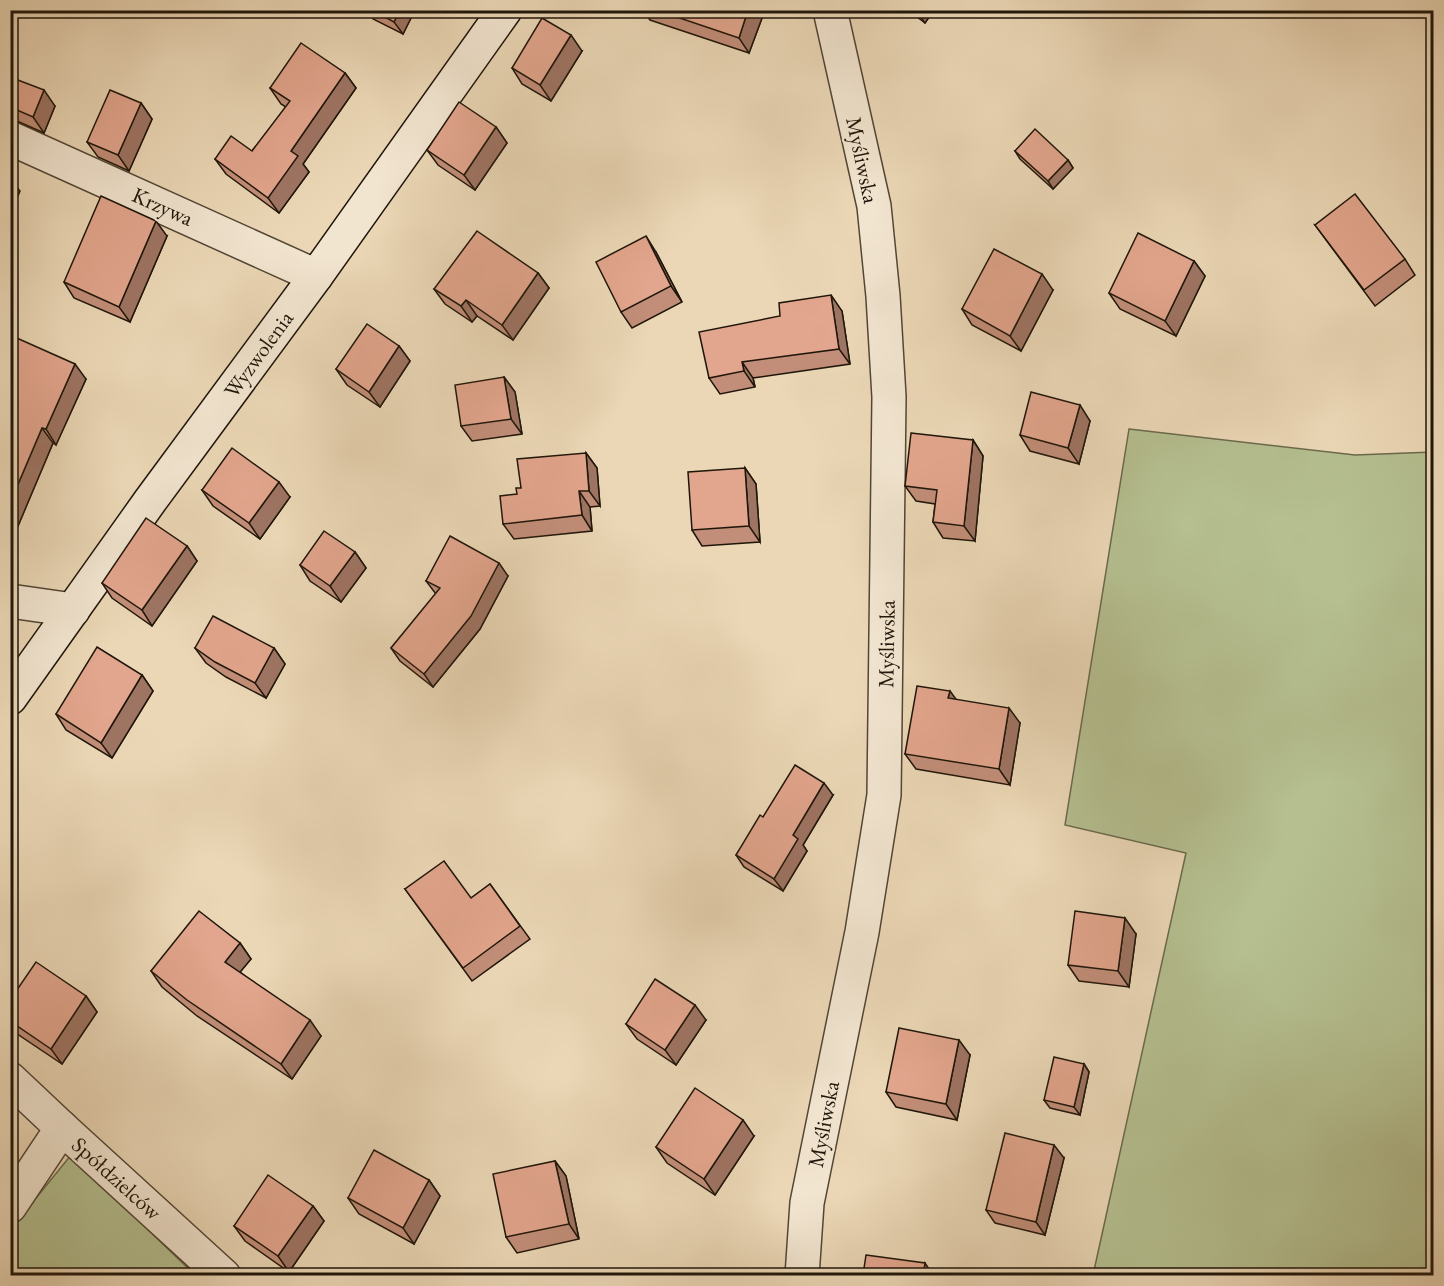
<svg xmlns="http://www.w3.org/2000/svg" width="1444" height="1286" font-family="'EB Garamond',serif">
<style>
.green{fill:#b5bf90;stroke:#6a6a4d;stroke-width:1.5}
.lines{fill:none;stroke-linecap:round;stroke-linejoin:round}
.street-casing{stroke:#524635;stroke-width:36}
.secondary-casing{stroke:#1f160a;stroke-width:36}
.street{stroke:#f2e5d0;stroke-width:33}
.secondary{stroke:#f2e5d0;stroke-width:33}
.wall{fill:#c28e79;stroke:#1f160a;stroke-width:1.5}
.shaded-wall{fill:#9e7463;stroke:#1f160a;stroke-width:1.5}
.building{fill:#e2a58d;stroke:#1f160a;stroke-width:1.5}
.labels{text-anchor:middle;stroke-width:4.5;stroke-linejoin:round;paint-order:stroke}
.street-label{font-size:22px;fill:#1f160a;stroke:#f2e5d0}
</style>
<rect width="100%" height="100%" fill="#ebd7b6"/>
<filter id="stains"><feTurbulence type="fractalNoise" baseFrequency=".00333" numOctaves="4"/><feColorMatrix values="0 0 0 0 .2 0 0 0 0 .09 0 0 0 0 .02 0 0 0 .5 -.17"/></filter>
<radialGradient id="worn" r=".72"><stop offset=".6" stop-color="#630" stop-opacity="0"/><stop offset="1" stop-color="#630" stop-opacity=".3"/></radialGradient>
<g class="green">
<path d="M1129 429 1355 455 1433 452V1275H1093L1186 853 1065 825Z"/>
<path d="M71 1155 195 1275H11L10 1230Z"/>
</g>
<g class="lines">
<g class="street-casing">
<g id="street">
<path d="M10 138 316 276"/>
<path d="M10 601 73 610"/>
<path d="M10 1079 62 1128 224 1276"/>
<path d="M10 1206 62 1128"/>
<path d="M802 1276 807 1203 862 932 884 795 889 397 883 296 874 206 830 10"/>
</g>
</g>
<g class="secondary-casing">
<path id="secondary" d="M10 698 150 501 316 276 505 10"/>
</g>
<use href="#street" class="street"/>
<use href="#secondary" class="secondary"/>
</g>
<g class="wall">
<path d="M367 10H415L403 34 373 19Z"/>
<path d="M643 10H757L762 18 749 53 650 20Z"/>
<path d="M908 10H934L925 23Z"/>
<path d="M582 51 551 101 522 84 512 68Z"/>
<path d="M345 73 356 88 303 164 309 172 279 213 226 174 215 159 252 151 286 107 281 104 270 88Z"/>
<path d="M10 77 55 106 44 133 17 121 10 120Z"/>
<path d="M141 103 152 119 129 171 98 157 87 142Z"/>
<path d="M496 127 507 143 475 190 438 165 427 150Z"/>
<path d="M1015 151 1068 160 1073 168 1053 189 1020 159Z"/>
<path d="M1315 225 1405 259 1415 275 1375 306Z"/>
<path d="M167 236 130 322 74 298 64 282Z"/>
<path d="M656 252 682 302 632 328 621 312Z"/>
<path d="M1194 261 1205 276 1176 336 1120 309 1109 293Z"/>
<path d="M538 273 549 288 513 340 477 316 472 322 445 304 434 289Z"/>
<path d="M1053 290 1021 351 972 325 962 309Z"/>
<path d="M842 311 850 364 753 378 755 387 720 394 709 378 780 316Z"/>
<path d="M10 335 86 379 56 445 53 443 18 526 10 523Z"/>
<path d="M399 346 410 361 380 407 347 385 336 369Z"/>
<path d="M504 377 515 392 522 434 472 441 461 426Z"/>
<path d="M1090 421 1079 464 1030 451 1020 435Z"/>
<path d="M973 440 983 456 975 541 943 538 933 522 935 504 916 501 905 486Z"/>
<path d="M586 453 597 468 600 506 590 507 592 531 514 539 503 524 517 494 521 488Z"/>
<path d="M745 468 756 484 760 542 702 546 692 530Z"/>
<path d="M202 490 290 497 260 539 213 506Z"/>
<path d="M187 546 197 561 152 626 112 598 102 583Z"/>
<path d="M355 552 366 568 341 602 310 581 300 565Z"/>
<path d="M508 576 480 629 433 687 400 661 391 648 436 594 426 581Z"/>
<path d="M195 648H274L285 664 266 698 226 677 206 663Z"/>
<path d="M142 675 153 691 112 758 66 730 56 714Z"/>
<path d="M1020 723 1010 785 916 769 905 754Z"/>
<path d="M833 795 803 845 807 851 783 891 744 867 736 855 763 817Z"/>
<path d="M490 884 530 939 472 981 405 889 471 898Z"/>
<path d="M1136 934 1129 987 1079 981 1068 965Z"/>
<path d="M240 943 251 959 240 972 321 1036 292 1079 197 1016 162 987 151 971Z"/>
<path d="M86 996 97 1012 62 1064 10 1029V1000Z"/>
<path d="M706 1020 676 1065 637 1039 626 1024Z"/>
<path d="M970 1055 957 1120 896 1107 886 1092Z"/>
<path d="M1084 1064 1089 1072 1080 1115 1050 1108 1044 1100Z"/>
<path d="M754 1136 715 1195 667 1163 656 1147Z"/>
<path d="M1064 1158 1045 1235 995 1223 986 1210Z"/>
<path d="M555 1161 566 1176 579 1239 517 1253 506 1237Z"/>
<path d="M429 1180 440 1196 414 1244 359 1214 348 1198Z"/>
<path d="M313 1206 324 1221 289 1272 245 1241 234 1226Z"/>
</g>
<g class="shaded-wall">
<path d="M400 10H415L403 34 394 22Z"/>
<path d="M748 10H757L762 18 749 53 739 38Z"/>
<path d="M916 10H934L925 23Z"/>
<path d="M571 35 582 51 551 101 540 85Z"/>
<path d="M345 73 356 88 303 164 309 172 279 213 268 198 291 151Z"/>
<path d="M44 90 55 106 44 133 33 117Z"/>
<path d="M141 103 152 119 129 171 118 155Z"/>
<path d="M496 127 507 143 475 190 464 175Z"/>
<path d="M1068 160 1073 168 1053 189 1048 181Z"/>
<path d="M10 178 20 191 10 215Z"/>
<path d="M156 221 167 236 130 322 119 307Z"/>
<path d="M646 236 656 252 682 302 671 286Z"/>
<path d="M1194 261 1205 276 1176 336 1165 321Z"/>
<path d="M538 273 549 288 513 340 502 325Z"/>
<path d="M1042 274 1053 290 1021 351 1010 336Z"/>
<path d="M831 295 842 311 850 364 839 349Z"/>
<path d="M466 300 477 316 472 322 461 306Z"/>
<path d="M399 346 410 361 380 407 369 392Z"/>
<path d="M742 362 753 378 755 387 744 371Z"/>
<path d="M75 364 86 379 56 445 46 429Z"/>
<path d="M504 377 515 392 522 434 511 419Z"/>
<path d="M1080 405 1090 421 1079 464 1068 448Z"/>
<path d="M42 428 53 443 18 526 10 515V503Z"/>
<path d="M973 440 983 456 975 541 964 526Z"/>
<path d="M586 453 597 468 600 506 589 491Z"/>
<path d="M745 468 756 484 760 542 749 526Z"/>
<path d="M279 482 290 497 260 539 249 523Z"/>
<path d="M579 491 590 507 592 531 582 515Z"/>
<path d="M187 546 197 561 152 626 142 610Z"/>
<path d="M355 552 366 568 341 602 330 586Z"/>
<path d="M499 563 508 576 480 629 433 687 424 674Z"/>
<path d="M274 648 285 664 266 698 255 683Z"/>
<path d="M142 675 153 691 112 758 101 743Z"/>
<path d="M950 691 961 706 948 698Z"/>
<path d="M1009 708 1020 723 1010 785 999 769Z"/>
<path d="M824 783 833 795 803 845 807 851 783 891 774 879 793 835Z"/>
<path d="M1125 918 1136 934 1129 987 1118 971Z"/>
<path d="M240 943 251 959 236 977 225 962Z"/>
<path d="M86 996 97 1012 62 1064 51 1049Z"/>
<path d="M695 1005 706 1020 676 1065 665 1050Z"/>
<path d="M310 1020 321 1036 292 1079 281 1064Z"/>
<path d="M959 1040 970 1055 957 1120 946 1104Z"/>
<path d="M1084 1064 1089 1072 1080 1115 1074 1107Z"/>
<path d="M743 1120 754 1136 715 1195 704 1179Z"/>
<path d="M1054 1145 1064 1158 1045 1235 1036 1222Z"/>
<path d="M555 1161 566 1176 579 1239 569 1224Z"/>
<path d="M429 1180 440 1196 414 1244 403 1228Z"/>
<path d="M313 1206 324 1221 289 1272 278 1256Z"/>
<path d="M925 1263 933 1275H923Z"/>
</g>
<g class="building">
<path d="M372 10H400L394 22Z"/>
<path d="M656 10H748L739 38Z"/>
<path d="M542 18 571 35 540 85 512 68Z"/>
<path d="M301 43 345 73 291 151 298 156 268 198 215 159 231 136 252 151 290 101 270 88Z"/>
<path d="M10 77 44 90 33 117 10 107Z"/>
<path d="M110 90 141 103 118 155 87 142Z"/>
<path d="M459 102 496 127 464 175 427 150Z"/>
<path d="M1035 129 1068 160 1048 181 1015 151Z"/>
<path d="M1355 194 1405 259 1364 290 1315 225Z"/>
<path d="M101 196 156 221 119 307 64 282Z"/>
<path d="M477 231 538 273 502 325 466 300 461 306 434 289Z"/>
<path d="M1138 233 1194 261 1165 321 1109 293Z"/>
<path d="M646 236 671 286 621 312 596 262Z"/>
<path d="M994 249 1042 274 1010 336 962 309Z"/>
<path d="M831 295 839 349 742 362 744 371 709 378 699 332 780 316 779 303Z"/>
<path d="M367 324 399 346 369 392 336 369Z"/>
<path d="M10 335 75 364 46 429 42 428 10 503Z"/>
<path d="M504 377 511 419 461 426 455 385Z"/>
<path d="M1031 392 1080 405 1068 448 1020 435Z"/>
<path d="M911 433 973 440 964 526 933 522 937 490 905 486Z"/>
<path d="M232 448 279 482 249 523 202 490Z"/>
<path d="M586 453 589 491H579L582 515 503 524 500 496 517 494 516 488H521L517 459Z"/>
<path d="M745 468 749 526 692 530 688 472Z"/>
<path d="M146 518 187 546 142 610 102 583Z"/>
<path d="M324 531 355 552 330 586 300 565Z"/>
<path d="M450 536 499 563 471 616 424 674 391 648 440 588 426 581Z"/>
<path d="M213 616 274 648 255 683 215 662 195 648Z"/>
<path d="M97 647 142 675 101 743 56 714Z"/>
<path d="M917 686 950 691 948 698 1009 708 999 769 905 754Z"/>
<path d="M795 765 824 783 793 835 798 839 774 879 736 855 760 815 763 817Z"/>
<path d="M444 861 471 898 490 884 520 926 463 968 405 889Z"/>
<path d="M199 911 240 943 225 962 310 1020 281 1064 187 1000 151 971Z"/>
<path d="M1075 911 1125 918 1118 971 1068 965Z"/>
<path d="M36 962 86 996 51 1049 10 1021V1000Z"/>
<path d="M655 979 695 1005 665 1050 626 1024Z"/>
<path d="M899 1028 959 1040 946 1104 886 1092Z"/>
<path d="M1054 1057 1084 1064 1074 1107 1044 1100Z"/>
<path d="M695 1088 743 1120 704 1179 656 1147Z"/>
<path d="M1005 1133 1054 1145 1036 1222 986 1210Z"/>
<path d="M374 1150 429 1180 403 1228 348 1198Z"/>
<path d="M555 1161 569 1224 506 1237 493 1174Z"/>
<path d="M268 1175 313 1206 278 1256 234 1226Z"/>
<path d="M866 1255 925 1263 923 1275H863Z"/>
</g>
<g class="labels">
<g class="street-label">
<text transform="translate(863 160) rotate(78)" y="8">Myśliwska</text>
<text transform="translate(163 206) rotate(24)" y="8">Krzywa</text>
<text transform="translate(258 354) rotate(-54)" y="8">Wyzwolenia</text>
<text transform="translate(886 644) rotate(-89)" y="8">Myśliwska</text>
<text transform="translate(823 1124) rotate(-79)" y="8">Myśliwska</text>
<text transform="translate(117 1178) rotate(42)" y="8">Spółdzielców</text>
</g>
</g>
<rect width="1444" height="1286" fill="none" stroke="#ebd7b6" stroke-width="36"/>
<rect x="12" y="12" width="1420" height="1262" fill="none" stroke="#1f160a" stroke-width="3"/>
<rect x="18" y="18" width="1408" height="1250" fill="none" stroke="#1f160a" stroke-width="1.5"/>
<rect width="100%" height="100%" filter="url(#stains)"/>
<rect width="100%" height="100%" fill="url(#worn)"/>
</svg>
